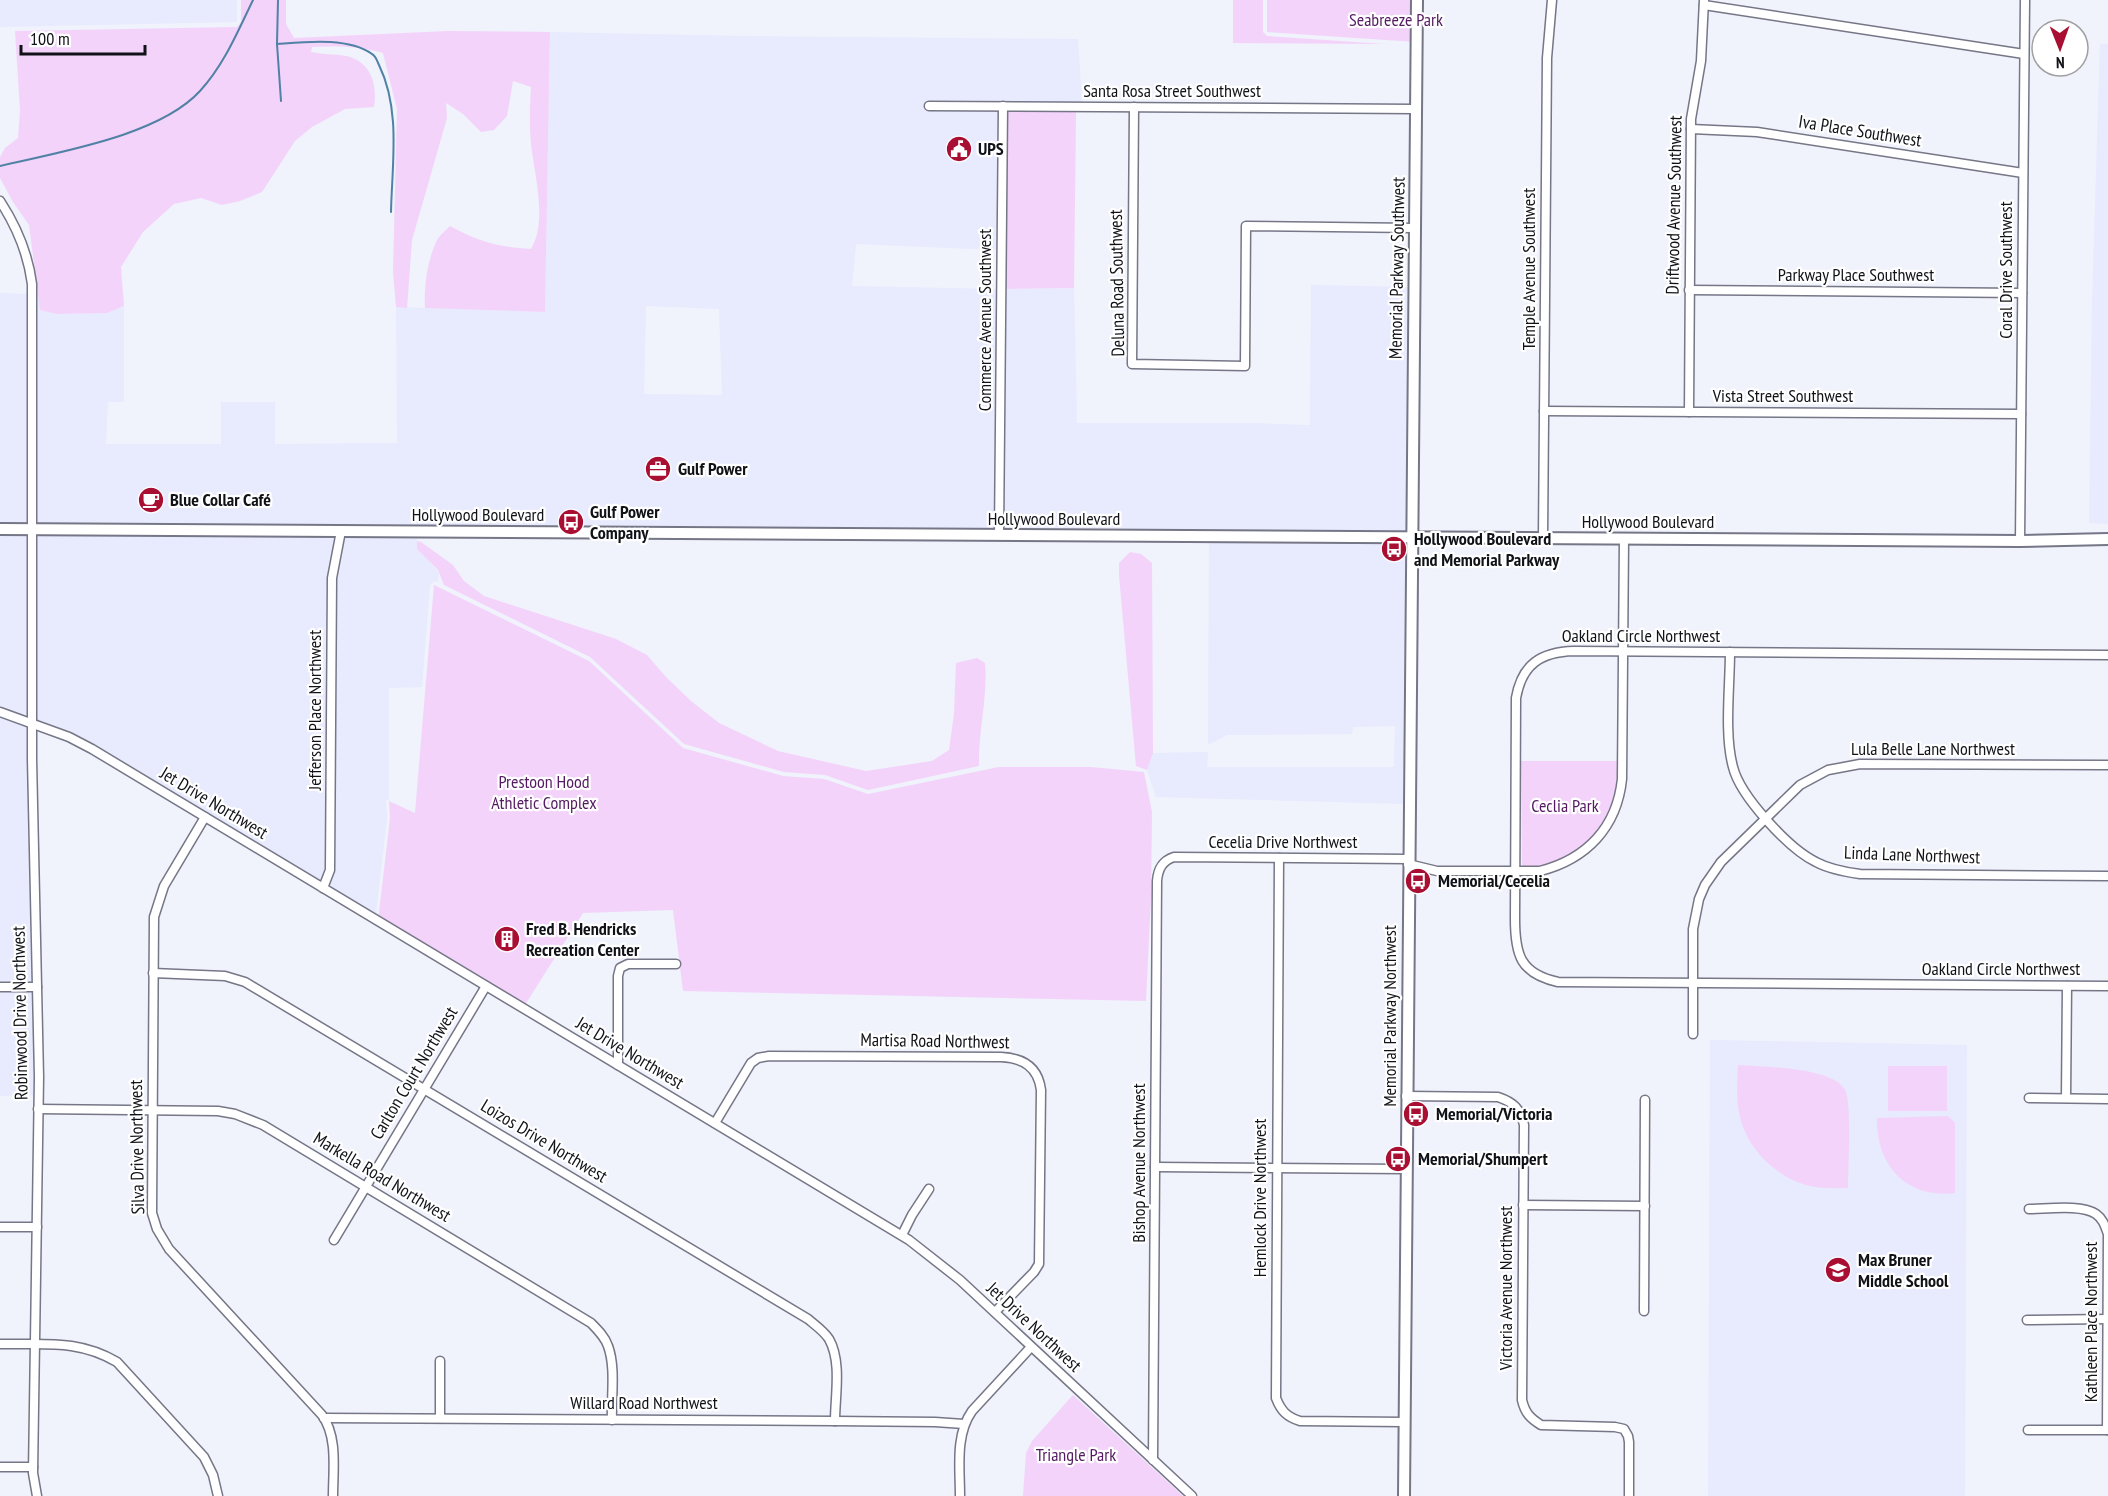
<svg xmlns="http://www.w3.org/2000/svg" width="2108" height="1496" font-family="'PT Sans Narrow',sans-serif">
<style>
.built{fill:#e8eafe;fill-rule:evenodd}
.green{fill:#f3d3fa}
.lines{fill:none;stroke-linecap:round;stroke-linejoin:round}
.stream{stroke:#5181a5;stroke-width:2}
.minor-casing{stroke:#757686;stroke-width:11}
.tertiary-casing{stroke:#757686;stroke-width:14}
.minor{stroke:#fff;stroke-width:8}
.tertiary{stroke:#fff;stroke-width:10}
.labels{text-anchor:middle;stroke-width:4.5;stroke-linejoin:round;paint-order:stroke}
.park-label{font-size:18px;fill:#541a62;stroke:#fff}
.street-label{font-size:18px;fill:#111218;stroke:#fff}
.poi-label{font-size:18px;font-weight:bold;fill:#111218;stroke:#fff;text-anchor:start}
</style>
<rect width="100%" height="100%" fill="#f0f2fc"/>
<g class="built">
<path d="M0 0H237V22L0 27Z"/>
<path d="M550 32 740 36 1078 39 1082 102 925 101V111H998L997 250 856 244 852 286 997 289 995 530 37 524 36 293H38L41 310 57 314 107 313 124 306V402H108L106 444H221V402H275V444L397 443 396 307 545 312ZM646 306 719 309 722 395 644 394Z"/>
<path d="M2100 44H2108V524L2089 523 2092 302Z"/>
<path d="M1311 285 1409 287 1407 532 1004 530 1005 289 1074 288 1077 423H1251L1310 425Z"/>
<path d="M0 293 28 294V524H0Z"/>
<path d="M0 534H28V717L0 707Z"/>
<path d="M36 534 336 536 328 578 326 870 321 881 94 745 36 720Z"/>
<path d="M344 536H417V550L426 557 439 573 438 582 435 581 430 585 422 687 389 688V799L386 801 387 818 376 914 329 886 335 870 337 578Z"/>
<path d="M1209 541 1407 542 1405 804 1156 797 1147 770 1153 753 1208 752 1207 767H1394L1395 726 1353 727 1352 734 1227 735 1208 745Z"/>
<path d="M0 717 28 727 33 982H0Z"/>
<path d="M0 992H33L34 1095 0 1096Z"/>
<path d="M1710 1040 1967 1045 1965 1496H1708Z"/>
</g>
<g class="green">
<path d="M241 0H286V24L294 38 448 31 550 32 545 312 425 308C424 286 427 261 437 240 440 235 446 230 450 226 479 242 498 247 531 249 548 221 534 174 531 143 529 124 530 105 531 87L513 81 507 116 494 130 481 132 463 114 446 103 447 118 412 240 407 308 396 307 393 272 397 109 383 53C359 46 337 46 312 47L311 52C321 54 330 54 340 55 369 58 378 81 374 107L345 109 312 127 295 141 262 192 240 201 222 205 201 198 174 204 143 232 121 267 124 306 107 313 57 314 40 310 29 225 13 202 0 178V157L5 148 18 138 20 110 15 31 237 27 241 22Z"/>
<path d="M1233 0H1263V32L1267 36 1384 44 1233 43Z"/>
<path d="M1267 0H1417L1416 42 1267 32Z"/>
<path d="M1007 111 1076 112 1074 288 1005 289Z"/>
<path d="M417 541 421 542 453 565 464 581 484 596 616 639 647 655 666 677 691 701 719 723 778 751 866 771 932 761 949 750 954 714 956 663 977 658 985 663C988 698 978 731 979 766L868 790 825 775 784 772 684 744 590 657 444 585 438 570 417 549Z"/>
<path d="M1130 552 1141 554 1152 563 1153 753 1147 770 1136 766 1119 575V563Z"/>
<path d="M434 585 589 661 683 748 783 776 824 779 868 794 999 767H1091L1144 772 1152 812 1151 897 1146 1001 683 991 673 910 583 913 523 1008 378 921 390 818 389 801 415 813Z"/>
<path d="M1521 761H1618L1617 795 1605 825 1582 850 1548 866 1524 868 1522 865Z"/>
<path d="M1738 1065C1762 1067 1833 1067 1845 1090 1852 1103 1848 1169 1848 1188 1835 1188 1823 1189 1810 1186 1777 1178 1748 1150 1740 1117 1736 1100 1737 1083 1738 1065Z"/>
<rect x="1888" y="1066" width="59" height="45"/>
<path d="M1948 1116 1955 1123V1193C1906 1199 1876 1165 1877 1118Z"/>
<path d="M1073 1395 1183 1496H1023L1026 1453 1032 1441Z"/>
</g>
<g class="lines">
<g class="stream">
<path d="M278 0 277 44 281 101"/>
<path d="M277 44C305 42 348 37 372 54 376 56 377 61 379 65 401 110 392 164 391 212"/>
<path d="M0 166C58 152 159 136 200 91 224 65 238 31 253 0"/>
</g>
<g class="minor-casing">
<g id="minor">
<path d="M1704 5 2024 54"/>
<path d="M929 106 1415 109"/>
<path d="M1134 107 1132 364 1245 366 1246 226 1414 228"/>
<path d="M1691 129 1757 132 2023 173"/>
<path d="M0 201C17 227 28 253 32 284V759L39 1077 33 1473 37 1496"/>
<path d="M1689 290 2022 293"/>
<path d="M1544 411 2021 414"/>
<path d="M1689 412 1691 119 1701 61 1704 0"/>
<path d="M999 535 1003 106"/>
<path d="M1543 538 1547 58 1552 0"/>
<path d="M2020 541 2025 0"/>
<path d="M1730 652C1730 686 1724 735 1733 767 1740 796 1789 849 1816 862 1829 869 1845 872 1860 874L2108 876"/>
<path d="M2108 655 1574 651C1541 652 1522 664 1516 698L1515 919C1515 954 1520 974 1558 982L2108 986"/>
<path d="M0 712 69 737 92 749 909 1240 960 1280 1192 1496"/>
<path d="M205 817 164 886 154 917 152 1213 157 1229 169 1249 322 1415C338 1437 333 1470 333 1496"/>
<path d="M1279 858 1276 1398C1281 1411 1287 1417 1300 1421L1404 1422"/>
<path d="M1408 864 1437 871H1540C1587 859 1617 827 1622 779L1624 538"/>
<path d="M323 888 330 870 332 578 341 531"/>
<path d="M153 973 225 976 245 982 808 1319C815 1325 824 1331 829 1339 842 1362 835 1396 835 1421"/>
<path d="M0 987H37"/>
<path d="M1693 1034V929L1699 899 1705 885 1721 862 1800 785 1828 770 1860 764 2108 765"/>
<path d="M618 1065V976L620 968 628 964H676"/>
<path d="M1406 1096 1498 1097C1513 1102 1521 1109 1524 1125L1522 1400C1525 1413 1530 1418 1541 1425L1615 1427 1624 1429 1628 1436 1629 1442V1496"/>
<path d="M2029 1098 2108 1099"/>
<path d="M2066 1098 2067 986"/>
<path d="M38 1109 218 1111 235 1114 263 1125 591 1323C598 1330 605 1337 608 1346 616 1368 611 1397 612 1420"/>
<path d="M715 1123 751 1063 758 1058 769 1056 1001 1057C1023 1058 1038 1067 1041 1090L1039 1264 1034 1272 995 1312"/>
<path d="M1155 1167 1406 1169"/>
<path d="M1523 1205 1645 1206"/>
<path d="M2029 1209C2046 1209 2082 1204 2096 1214 2103 1219 2105 1226 2108 1234L2107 1430"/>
<path d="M0 1227H37"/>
<path d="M902 1235 912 1215 929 1189"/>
<path d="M334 1240 486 986"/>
<path d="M1644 1311 1645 1100"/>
<path d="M2027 1320 2108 1319"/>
<path d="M0 1344C44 1345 78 1339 117 1362L204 1457 213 1475 218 1496"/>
<path d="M324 1418 835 1421 935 1422 964 1424"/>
<path d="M440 1418V1361"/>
<path d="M2028 1430H2108"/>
<path d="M1153 1460 1157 881C1158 869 1162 861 1174 857L1408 859"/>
<path d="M0 1467H33"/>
<path d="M960 1496C960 1468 955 1435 972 1411L1031 1347"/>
</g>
</g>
<g class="tertiary-casing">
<g id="tertiary">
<path d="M0 529 2020 541 2108 539"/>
<path d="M1404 1496 1417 0"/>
</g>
</g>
<use href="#minor" class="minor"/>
<use href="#tertiary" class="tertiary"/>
</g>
<defs>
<g id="civic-disc" transform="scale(1.35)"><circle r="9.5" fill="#a80f32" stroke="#fff"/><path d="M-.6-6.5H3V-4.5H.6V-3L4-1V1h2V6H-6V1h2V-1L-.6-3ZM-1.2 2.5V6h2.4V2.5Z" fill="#fff"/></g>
<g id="office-disc" transform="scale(1.35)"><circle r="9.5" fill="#a80f32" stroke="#fff"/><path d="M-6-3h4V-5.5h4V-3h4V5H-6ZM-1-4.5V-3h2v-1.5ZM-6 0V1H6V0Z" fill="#fff"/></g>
<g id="cafe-disc" transform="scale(1.35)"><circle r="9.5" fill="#a80f32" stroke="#fff"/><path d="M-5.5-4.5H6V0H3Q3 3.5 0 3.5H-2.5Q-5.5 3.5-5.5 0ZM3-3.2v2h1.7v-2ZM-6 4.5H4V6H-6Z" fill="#fff"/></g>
<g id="bus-disc" transform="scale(1.35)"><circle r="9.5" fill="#a80f32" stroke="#fff"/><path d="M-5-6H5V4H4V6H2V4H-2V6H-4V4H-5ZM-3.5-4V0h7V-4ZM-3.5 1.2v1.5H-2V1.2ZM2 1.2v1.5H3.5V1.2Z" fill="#fff"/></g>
<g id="building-disc" transform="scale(1.35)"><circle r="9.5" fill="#a80f32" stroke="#fff"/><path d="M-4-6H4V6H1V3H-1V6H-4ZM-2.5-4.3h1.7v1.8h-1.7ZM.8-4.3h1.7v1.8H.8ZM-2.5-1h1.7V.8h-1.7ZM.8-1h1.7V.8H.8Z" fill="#fff"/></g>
<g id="school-disc" transform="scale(1.35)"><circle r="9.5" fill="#a80f32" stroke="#fff"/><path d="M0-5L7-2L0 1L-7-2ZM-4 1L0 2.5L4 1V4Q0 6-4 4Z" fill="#fff"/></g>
</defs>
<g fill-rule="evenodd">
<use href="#civic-disc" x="959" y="149"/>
<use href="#office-disc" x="658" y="469"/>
<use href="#cafe-disc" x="151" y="500"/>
<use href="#bus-disc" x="571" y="522"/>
<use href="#bus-disc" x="1394" y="549"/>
<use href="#bus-disc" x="1418" y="881"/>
<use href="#building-disc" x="507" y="939"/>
<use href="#bus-disc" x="1416" y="1114"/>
<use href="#bus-disc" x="1398" y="1159"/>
<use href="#school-disc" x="1838" y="1270"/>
</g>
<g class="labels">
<g class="park-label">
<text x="1396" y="26">Seabreeze Park</text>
<text x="544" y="788">Prestoon Hood<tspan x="544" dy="21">Athletic Complex</tspan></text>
<text x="1565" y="812">Ceclia Park</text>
<text x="1076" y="1461">Triangle Park</text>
</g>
<g class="street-label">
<text x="1172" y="97">Santa Rosa Street Southwest</text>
<text transform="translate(1860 131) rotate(9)" y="6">Iva Place Southwest</text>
<text transform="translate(1674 205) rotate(-89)" y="6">Driftwood Avenue Southwest</text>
<text transform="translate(1397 268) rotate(-89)" y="6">Memorial Parkway Southwest</text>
<text transform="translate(1529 269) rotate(-90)" y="6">Temple Avenue Southwest</text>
<text transform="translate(2006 270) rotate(-90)" y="6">Coral Drive Southwest</text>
<text x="1856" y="281">Parkway Place Southwest</text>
<text transform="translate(1117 283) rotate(-91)" y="6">Deluna Road Southwest</text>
<text transform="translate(985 320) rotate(-90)" y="6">Commerce Avenue Southwest</text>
<text x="1783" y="402">Vista Street Southwest</text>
<text x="478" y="521">Hollywood Boulevard</text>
<text x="1054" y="525">Hollywood Boulevard</text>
<text x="1648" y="528">Hollywood Boulevard</text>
<text x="1641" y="642">Oakland Circle Northwest</text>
<text transform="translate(315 710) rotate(-90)" y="6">Jefferson Place Northwest</text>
<text x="1933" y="755">Lula Belle Lane Northwest</text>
<text transform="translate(214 803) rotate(31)" y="6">Jet Drive Northwest</text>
<text x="1283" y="848">Cecelia Drive Northwest</text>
<text transform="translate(1912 855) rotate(2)" y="6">Linda Lane Northwest</text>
<text x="2001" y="975">Oakland Circle Northwest</text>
<text transform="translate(20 1013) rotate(-91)" y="6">Robinwood Drive Northwest</text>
<text transform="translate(1390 1016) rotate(-90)" y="6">Memorial Parkway Northwest</text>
<text transform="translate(935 1041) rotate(1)" y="6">Martisa Road Northwest</text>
<text transform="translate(630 1053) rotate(31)" y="6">Jet Drive Northwest</text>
<text transform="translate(414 1073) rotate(-59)" y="6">Carlton Court Northwest</text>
<text transform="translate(544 1141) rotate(31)" y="6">Loizos Drive Northwest</text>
<text transform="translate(137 1147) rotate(-91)" y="6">Silva Drive Northwest</text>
<text transform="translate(1139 1163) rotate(-90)" y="6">Bishop Avenue Northwest</text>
<text transform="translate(382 1177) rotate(31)" y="6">Markella Road Northwest</text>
<text transform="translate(1260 1198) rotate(-90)" y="6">Hemlock Drive Northwest</text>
<text transform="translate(1506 1288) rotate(-90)" y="6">Victoria Avenue Northwest</text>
<text transform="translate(2091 1322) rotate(-90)" y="6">Kathleen Place Northwest</text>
<text transform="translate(1034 1327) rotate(43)" y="6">Jet Drive Northwest</text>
<text x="644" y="1409">Willard Road Northwest</text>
</g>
<g class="poi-label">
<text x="978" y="155">UPS</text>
<text x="678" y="475">Gulf Power</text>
<text x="170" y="506">Blue Collar Café</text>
<text x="590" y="518">Gulf Power<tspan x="590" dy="21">Company</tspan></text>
<text x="1414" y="545">Hollywood Boulevard<tspan x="1414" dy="21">and Memorial Parkway</tspan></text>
<text x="1438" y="887">Memorial/Cecelia</text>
<text x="526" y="935">Fred B. Hendricks<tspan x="526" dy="21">Recreation Center</tspan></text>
<text x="1436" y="1120">Memorial/Victoria</text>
<text x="1418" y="1165">Memorial/Shumpert</text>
<text x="1858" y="1266">Max Bruner<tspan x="1858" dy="21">Middle School</tspan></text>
</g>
</g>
<g transform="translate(2060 48) rotate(179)"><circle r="28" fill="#ffffff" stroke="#a0a0a3" stroke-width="1.5"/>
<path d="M0-4.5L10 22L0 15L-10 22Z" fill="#a80f32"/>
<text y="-9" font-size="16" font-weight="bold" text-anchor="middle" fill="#111218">N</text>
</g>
<path d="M21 45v9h124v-9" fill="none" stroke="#111218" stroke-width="3"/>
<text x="30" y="45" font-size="18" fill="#111218" stroke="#ffffff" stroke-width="4.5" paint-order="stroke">100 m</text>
</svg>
